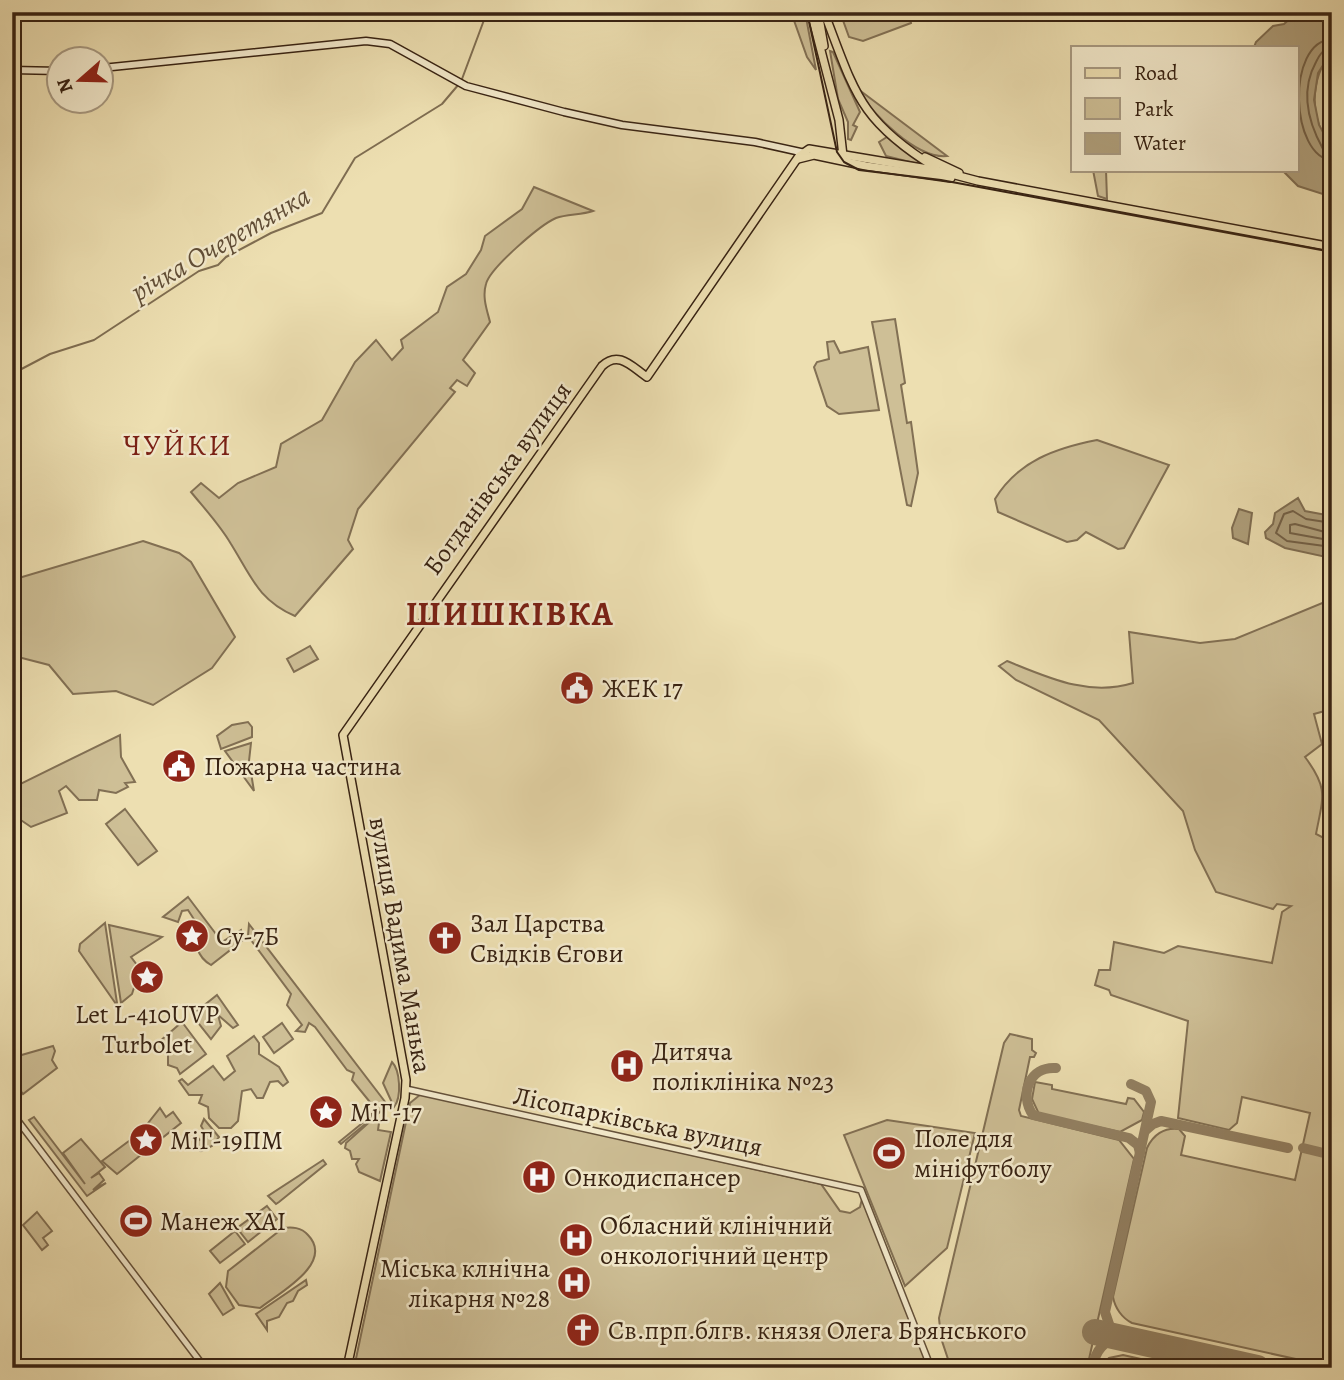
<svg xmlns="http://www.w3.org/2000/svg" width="1344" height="1380" font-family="Alegreya,serif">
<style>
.green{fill:#cebf96;stroke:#827054;stroke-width:2}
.water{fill:#af9f7b;stroke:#7f6d51;stroke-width:2}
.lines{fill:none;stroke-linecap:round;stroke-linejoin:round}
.shore{stroke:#736046;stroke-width:2}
.stream{stroke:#7f6d51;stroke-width:2}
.taxiway{stroke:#928062;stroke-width:10}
.runway{stroke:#928062;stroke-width:26}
.tertiary-casing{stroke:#64513a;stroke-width:8}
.secondary-casing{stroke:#372212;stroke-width:9}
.primary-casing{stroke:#372212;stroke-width:10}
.tertiary{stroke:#f3eacc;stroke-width:5}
.secondary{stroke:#f3eacc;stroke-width:6}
.primary{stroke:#eddfb1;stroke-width:7}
.tram{stroke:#372212;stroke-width:2}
.labels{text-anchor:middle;stroke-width:5;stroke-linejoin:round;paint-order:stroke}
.street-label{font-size:26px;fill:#372212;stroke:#f3eacc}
.poi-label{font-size:26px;fill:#372212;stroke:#f3eacc;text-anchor:start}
.water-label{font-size:28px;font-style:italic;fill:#614e37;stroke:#f3eacc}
.quarter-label{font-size:30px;letter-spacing:2px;fill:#7a1f14;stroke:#f3eacc}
.district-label{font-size:33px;font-weight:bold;letter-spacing:2px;fill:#7a1f14;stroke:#f3eacc}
</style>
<rect width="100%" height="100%" fill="#eddfb1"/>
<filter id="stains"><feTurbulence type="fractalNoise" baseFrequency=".00286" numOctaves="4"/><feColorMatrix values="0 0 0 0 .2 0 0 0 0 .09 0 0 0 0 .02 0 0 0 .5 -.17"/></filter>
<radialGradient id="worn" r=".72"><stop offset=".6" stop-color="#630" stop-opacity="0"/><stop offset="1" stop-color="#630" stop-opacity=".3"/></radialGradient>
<g class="green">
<path d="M791 12H805L816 70 807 57Z"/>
<path d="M840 12H909L911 23 863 41 849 37Z"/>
<path d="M830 51 833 52 860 112 853 125 857 127 851 140 848 139V122L838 99Z"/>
<path d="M1332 51V148C1309 119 1309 80 1332 51Z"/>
<path d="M858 89 947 156C916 159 873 115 858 89Z"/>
<path d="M887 137 919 160 918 164 886 156 879 142Z"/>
<path d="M1093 170H1106L1107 199 1098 196Z"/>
<path d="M534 187 593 211C581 215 567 214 556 218 540 225 490 268 486 284 482 297 487 310 490 322L463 360 475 373 467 386 457 380 450 388 455 392 358 509 348 540 353 549 295 616C258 600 251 576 231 544 220 525 204 508 191 492L201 483 219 498 238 483 276 467 281 444 322 420 355 362 376 340 392 360 403 348 401 340 438 312 447 287 466 274 481 250 485 236 522 209Z"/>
<path d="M895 319 905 383 901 385 907 423 911 422 918 473 911 506 907 505 872 322Z"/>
<path d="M834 341 840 353 868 347 879 410 839 414 827 406 814 367 817 362 829 359 827 342Z"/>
<path d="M1097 440 1169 465 1124 548 1118 549 1086 532 1077 540 1067 542 998 512 995 499C1018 461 1056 448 1097 440Z"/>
<path d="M143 541 179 553 191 562 235 637 212 668 153 705 116 691 73 694 49 665 14 656 12 580Z"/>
<path d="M1332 599V709L1314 714 1322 744 1305 757C1329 789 1323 797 1316 834L1324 838 1332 851V1367L1132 1323C1122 1318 1115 1308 1113 1297L1147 1148C1153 1135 1164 1127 1179 1129L1185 1136 1181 1155 1295 1180 1310 1113 1242 1097 1237 1123 1229 1130 1178 1118 1188 1021 1111 995 1109 990 1095 985 1099 970H1110L1114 942 1164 953 1178 946 1272 963 1282 912 1291 906 1277 904 1273 909 1216 892 1195 850 1183 811 1099 720 1016 680 999 666 1007 661C1047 677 1088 697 1133 683L1129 632 1200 643 1235 639Z"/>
<path d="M310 646 318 659 294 672 287 659Z"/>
<path d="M248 722 252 727V737L221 749 217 736 232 725Z"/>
<path d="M120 735 121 757 135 782 125 783 128 787 116 793 99 790 97 800H79L66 786 59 791 67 813 31 827 12 814V788Z"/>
<path d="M251 743 249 761 254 791 225 751Z"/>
<path d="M125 809 157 851 138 865 106 824Z"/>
<path d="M188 897 222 942 241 930 243 940 211 965C197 957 193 942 199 927L188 910 182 911 178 922 163 917Z"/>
<path d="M105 923 117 1003 116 1004 79 951 80 944Z"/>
<path d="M249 924 386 1103V1107L341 1144 339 1142 371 1116 374 1107 352 1080 354 1073 347 1070 315 1027 309 1023 305 1032 296 1031 302 1025 287 1005 291 994 248 936Z"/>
<path d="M109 925 162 937 131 957 140 969 132 994 121 1003Z"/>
<path d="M217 995 238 1025 233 1028 218 1015 221 1026 211 1039 192 1015Z"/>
<path d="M182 1022 206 1054 180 1074 177 1068 168 1065V1049L160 1041Z"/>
<path d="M282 1023 293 1039 274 1053 263 1037Z"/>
<path d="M1010 1034 1032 1039V1050L1036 1053 1034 1057H1030L1019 1110 1021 1116 1119 1140 1134 1159 1087 1368H951L941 1338 939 1318 1004 1043Z"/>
<path d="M254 1036 259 1043V1054L279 1067 288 1082 283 1086 278 1081 270 1082 263 1098H257L251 1089 242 1091 238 1121 231 1128H219L209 1118 208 1107 199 1103 202 1095H189L179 1081 182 1079 188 1085 213 1066 224 1080 235 1071 227 1056Z"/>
<path d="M12 1046 18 1056 53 1046 55 1051 52 1060 57 1068 23 1094 12 1079Z"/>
<path d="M392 1062C400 1070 402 1097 394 1107L383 1083Z"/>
<path d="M1035 1082 1052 1085V1089L1126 1104 1128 1098 1134 1099 1144 1112 1142 1120 1120 1132 1039 1114 1032 1099Z"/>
<path d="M421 1094 821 1184 840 1211 850 1213 860 1207 862 1199 929 1368H354L410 1103Z"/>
<path d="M160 1108 166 1117 173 1112 181 1123 117 1174 102 1161 141 1132Z"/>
<path d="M34 1117 85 1184 63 1153 81 1139 105 1167 91 1178 99 1173 104 1180 93 1190 106 1183 87 1196 29 1120Z"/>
<path d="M374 1118 379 1123 378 1130 391 1132 380 1181 359 1172 356 1164 359 1159H352L350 1151 345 1148 346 1143Z"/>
<path d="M204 1119 219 1137 212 1146 201 1151 196 1148 192 1137 196 1135 200 1140 207 1136 201 1126Z"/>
<path d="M887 1120 975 1133 947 1248 905 1286 844 1135Z"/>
<path d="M323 1160 326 1164 279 1202 276 1204 268 1196Z"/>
<path d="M267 1206 277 1219 248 1242 237 1228Z"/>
<path d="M37 1212 52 1231 43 1238 48 1245 42 1250 23 1225Z"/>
<path d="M283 1228C292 1227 301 1227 308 1235 335 1263 279 1293 260 1308L239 1305 226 1287 228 1271Z"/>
<path d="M235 1231 245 1244 220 1263 210 1251Z"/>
<path d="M306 1280 307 1285 298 1291 293 1301 287 1303 279 1317 267 1321V1330L256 1314Z"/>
<path d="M220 1283 234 1308 223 1315 209 1294Z"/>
<path d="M1123 1355 1181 1368H1099L1109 1358Z"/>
</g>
<g class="water">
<path d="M1304 12H1332V51L1318 73 1314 100 1319 125 1332 148V197L1298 186 1282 170H1297V47H1254L1256 42 1273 26 1284 24 1294 15Z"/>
<path d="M1298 498 1305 511 1332 516V548L1326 557 1285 548 1266 538 1265 532 1273 524 1275 513Z"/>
<path d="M1239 509 1252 513 1248 544 1233 538 1232 528Z"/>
</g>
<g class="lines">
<g class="shore">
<path d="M1332 39C1285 42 1291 158 1332 160"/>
<path d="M1332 48C1323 49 1320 54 1316 62 1300 91 1308 122 1323 149L1332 152"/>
<path d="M1332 523 1306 519 1293 511 1284 514 1276 533 1287 541 1332 547"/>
<path d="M1295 524 1325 532 1327 537 1323 539 1290 533V525Z"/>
</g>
<g class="stream">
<path d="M462 79 487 12"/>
<path d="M12 374 50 354 94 340 199 271 218 265 226 257 271 233 322 213 355 158 442 104 459 84"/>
</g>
<g class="taxiway">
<path d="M1056 1068C1029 1066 1019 1095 1033 1115L1129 1138 1138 1145 1140 1153"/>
<path d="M1146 1130 1153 1124 1161 1121 1288 1148"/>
<path d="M1303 1148 1332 1155"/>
<path d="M1122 1338 1110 1327 1105 1312 1151 1102 1146 1091 1131 1084"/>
<path d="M1092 1368C1096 1350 1103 1340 1122 1338"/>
</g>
<path class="runway" d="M1095 1332 1257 1368"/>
<g class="tertiary-casing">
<g id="tertiary">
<path d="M406 1089 861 1190 931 1368"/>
<path d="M12 1113 205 1368"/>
</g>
</g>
<g class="secondary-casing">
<g id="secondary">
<path d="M102 68 366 41 390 44 466 86 564 112 622 125 755 142 805 153"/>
<path d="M12 70 60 71"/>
</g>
</g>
<g class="primary-casing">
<g id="primary">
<path d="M811 12 839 120 843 156"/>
<path d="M818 12 824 46"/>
<path d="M824 12C855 92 858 120 936 168"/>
<path d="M925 157 959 173"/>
<path d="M798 159 814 155 866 166 951 178"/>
<path d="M347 1368 405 1098 406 1080 343 735 602 366C619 350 632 367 647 377L799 156 809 149 940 171 978 181 1332 247"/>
</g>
</g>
<use href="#tertiary" class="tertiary"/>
<use href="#secondary" class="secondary"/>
<use href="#primary" class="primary"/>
<path class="tram" d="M807 12 837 152 844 162 859 170 941 180 1332 252"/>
</g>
<defs>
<g id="civic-disc" transform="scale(1.75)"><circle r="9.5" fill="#8f2418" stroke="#f3eacc"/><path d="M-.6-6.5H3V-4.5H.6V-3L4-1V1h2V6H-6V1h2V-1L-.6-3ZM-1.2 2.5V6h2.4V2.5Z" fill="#fff"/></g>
<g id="sight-disc" transform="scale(1.75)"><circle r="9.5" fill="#8f2418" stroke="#f3eacc"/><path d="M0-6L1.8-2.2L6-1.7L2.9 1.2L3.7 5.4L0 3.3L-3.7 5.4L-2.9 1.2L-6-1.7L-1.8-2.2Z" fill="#fff"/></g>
<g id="church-disc" transform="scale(1.75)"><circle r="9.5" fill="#8f2418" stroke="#f3eacc"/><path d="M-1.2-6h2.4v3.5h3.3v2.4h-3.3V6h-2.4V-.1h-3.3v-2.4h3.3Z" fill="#fff"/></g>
<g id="hospital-disc" transform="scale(1.75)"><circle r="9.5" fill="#8f2418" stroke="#f3eacc"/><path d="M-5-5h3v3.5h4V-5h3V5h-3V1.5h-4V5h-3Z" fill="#fff"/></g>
<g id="stadium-disc" transform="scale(1.75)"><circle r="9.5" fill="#8f2418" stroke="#f3eacc"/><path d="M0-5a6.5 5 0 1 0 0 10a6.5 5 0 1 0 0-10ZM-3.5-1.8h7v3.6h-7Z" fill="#fff"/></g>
</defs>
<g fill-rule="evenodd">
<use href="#civic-disc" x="577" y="688"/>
<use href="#civic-disc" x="179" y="766"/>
<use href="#sight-disc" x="192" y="936"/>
<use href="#church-disc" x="445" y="938"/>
<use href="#sight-disc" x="147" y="977"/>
<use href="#hospital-disc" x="627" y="1066"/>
<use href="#sight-disc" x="326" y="1112"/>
<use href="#sight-disc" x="146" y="1140"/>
<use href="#stadium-disc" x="889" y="1153"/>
<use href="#hospital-disc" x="539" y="1177"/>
<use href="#stadium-disc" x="136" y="1221"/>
<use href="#hospital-disc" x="576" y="1240"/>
<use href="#hospital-disc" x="574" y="1283"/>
<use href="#church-disc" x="583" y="1330"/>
</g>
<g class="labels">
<g class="street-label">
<text transform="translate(497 478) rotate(-54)" y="9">Богданівська вулиця</text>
<text transform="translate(401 945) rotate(80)" y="9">вулиця Вадима Манька</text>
<text transform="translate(638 1121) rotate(12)" y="9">Лісопарківська вулиця</text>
</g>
<g class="poi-label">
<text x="602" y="697">ЖЕК 17</text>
<text x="204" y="775">Пожарна частина</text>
<text x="470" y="932">Зал Царства<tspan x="470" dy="30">Свідків Єгови</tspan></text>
<text x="216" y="945">Су-7Б</text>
<text x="147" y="1023" text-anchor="middle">Let L-410UVP<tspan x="147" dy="30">Turbolet</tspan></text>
<text x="652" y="1060">Дитяча<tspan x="652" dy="30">поліклініка №23</tspan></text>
<text x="350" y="1121">МіГ-17</text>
<text x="914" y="1147">Поле для<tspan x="914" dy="30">мініфутболу</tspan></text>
<text x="170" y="1149">МіГ-19ПМ</text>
<text x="564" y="1186">Онкодиспансер</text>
<text x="160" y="1230">Манеж ХАІ</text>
<text x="600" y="1234">Обласний клінічний<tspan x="600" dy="30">онкологічний центр</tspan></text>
<text x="550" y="1277" text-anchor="end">Міська клнічна<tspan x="550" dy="30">лікарня №28</tspan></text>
<text x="608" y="1339">Cв.прп.блгв. князя Олега Брянського</text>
</g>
<g class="water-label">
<text transform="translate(220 243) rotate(-30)" y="10">річка Очеретянка</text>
</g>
<g class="quarter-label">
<text x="178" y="455">ЧУЙКИ</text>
</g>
<g class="district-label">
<text x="510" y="625">ШИШКІВКА</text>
</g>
</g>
<rect width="1344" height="1380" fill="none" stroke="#eddfb1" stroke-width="42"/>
<rect x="14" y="14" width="1316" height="1352" fill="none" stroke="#372212" stroke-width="3.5"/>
<rect x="21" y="21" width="1302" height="1338" fill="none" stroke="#372212" stroke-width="2"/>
<rect x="1071" y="46" width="228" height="126" fill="#f3eacc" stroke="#a89a82" stroke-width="2"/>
<rect x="1085" y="68" width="35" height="10" fill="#eddfb1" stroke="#a89a82" stroke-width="2"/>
<text x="1134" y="80" font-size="21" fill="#372212">Road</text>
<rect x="1085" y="98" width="35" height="21" fill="#cebf96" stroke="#a89a82" stroke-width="2"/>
<text x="1134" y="116" font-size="21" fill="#372212">Park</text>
<rect x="1085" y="133" width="35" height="21" fill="#af9f7b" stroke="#a89a82" stroke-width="2"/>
<text x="1134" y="150" font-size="21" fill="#372212">Water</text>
<g transform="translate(80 80) rotate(250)"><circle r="33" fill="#f3eacc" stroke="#a89a82" stroke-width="2"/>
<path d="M0-5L12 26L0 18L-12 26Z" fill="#8f2418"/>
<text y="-10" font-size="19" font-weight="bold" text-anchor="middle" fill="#372212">N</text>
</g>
<rect width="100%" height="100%" filter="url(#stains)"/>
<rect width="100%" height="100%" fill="url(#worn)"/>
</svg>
